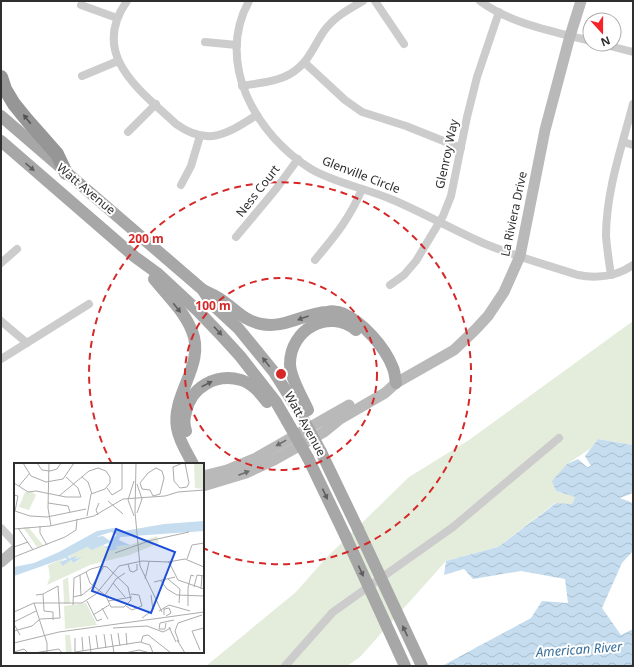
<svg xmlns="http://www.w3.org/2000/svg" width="634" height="667" font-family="'Noto Sans',sans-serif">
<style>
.grass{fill:#e4eddb}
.water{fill:url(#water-waves)}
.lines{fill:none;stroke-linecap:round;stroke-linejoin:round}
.street{stroke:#ccc;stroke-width:8}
.secondary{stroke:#b9b9b9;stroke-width:11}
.primary{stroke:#a7a7a7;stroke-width:12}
.highway{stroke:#969696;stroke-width:14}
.primary-bridge{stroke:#a7a7a7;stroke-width:12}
.oneway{fill:#535353}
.oneway2{fill:#5f5f5f}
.oneway3{fill:#6d6d6d}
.ring{fill:none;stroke:#d62828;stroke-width:2;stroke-dasharray:7 5}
.labels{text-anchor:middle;stroke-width:4;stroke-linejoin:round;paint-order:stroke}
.street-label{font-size:12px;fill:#2f2f2f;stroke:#fff}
.water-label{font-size:13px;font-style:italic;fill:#356d99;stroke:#fff}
.inset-road{fill:none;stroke:#acacac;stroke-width:1}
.view{fill:#1d4ed8;fill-opacity:0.15;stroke:#1d4ed8;stroke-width:2}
.inset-edge{fill:none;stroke:#2f2f2f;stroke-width:2}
.centre{fill:#d62828;stroke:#fff;stroke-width:2}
.ring-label{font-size:12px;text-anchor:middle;font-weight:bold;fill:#d62828;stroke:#fff;stroke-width:4;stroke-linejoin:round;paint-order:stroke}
</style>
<defs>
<pattern id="water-waves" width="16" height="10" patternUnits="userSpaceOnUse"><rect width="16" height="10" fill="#c6ddef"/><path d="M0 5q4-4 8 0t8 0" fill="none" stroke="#aabecd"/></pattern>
</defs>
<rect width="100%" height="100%" fill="#fff"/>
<path class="grass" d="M633 321V445L598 439 590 449 567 464 556 491 575 497 572 504 555 503 498 547 446 561 360 657 347 666H206L296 592 326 558 409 477 469 440Z"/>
<path class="water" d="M598 439 633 445V493L620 498 633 503V551L622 563 602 608 621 635 633 629V666H442L531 618 542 601 568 603 565 579 521 571 473 579 464 569 444 575 446 561 498 547 556 503 572 504 575 497 556 491 552 481 567 464 578 459 587 467 591 466 585 456Z"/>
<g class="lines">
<g class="street">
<path d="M127 1C89 55 140 90 176 124 208 147 227 134 257 115"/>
<path d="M249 1C215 63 256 135 311 169 337 184 366 188 393 200 424 213 453 230 483 243 514 256 547 265 578 275 597 279 617 276 633 265"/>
<path d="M375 1 404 44"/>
<path d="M480 1C511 24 553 31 590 41"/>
<path d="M81 5 117 18"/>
<path d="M205 42 237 45"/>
<path d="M602 44 633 52"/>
<path d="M305 63 345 100 362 112 406 126 461 148"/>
<path d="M82 76 118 61"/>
<path d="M242 86C258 83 276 82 290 74 308 64 313 47 324 31 334 17 349 9 363 1"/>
<path d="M128 132 156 104"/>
<path d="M623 142 633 145"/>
<path d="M181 185 191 166 200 136"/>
<path d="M236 237 276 189 298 159"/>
<path d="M315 260C335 236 350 218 362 189"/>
<path d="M1 263 17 249"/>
<path d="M611 275C609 262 607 249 606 236 606 191 622 146 633 104"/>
<path d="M390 285 404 275 416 261 443 216 451 196 467 117 477 77 499 12"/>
<path d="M1 321 27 343"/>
<path d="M1 359 89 304"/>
<path d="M1 528 15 543"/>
<path d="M285 666 333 612 453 527 559 438"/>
</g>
<g class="secondary">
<path d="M203 476 227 470 256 458 349 405"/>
<path d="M203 486 246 473 274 460 324 432 340 419 385 393 396 383 454 350 475 330 488 316 504 292 520 256 545 130 570 36 581 1"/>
<path d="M1 562 15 550"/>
</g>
<g class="primary">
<path d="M1 116 203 290 211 303 238 328 274 372 300 413"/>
<path d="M1 141 135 257 157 273 198 311 219 333 240 356 276 402 287 421"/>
<path d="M154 279C167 295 184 311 192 331 206 365 171 394 177 428 179 441 187 453 193 464"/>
<path d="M203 290C208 293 213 294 217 297 233 306 241 320 261 324 285 329 304 313 327 312 331 311 338 311 342 313 363 322 385 347 393 368 395 373 395 378 396 383"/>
<path d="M308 410C302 397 290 377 290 364 290 329 329 308 356 330"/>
<path d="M186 431C184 425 184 418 186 412 191 387 216 373 241 380 252 383 260 393 267 402"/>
<path d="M321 452 358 529"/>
<path d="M308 458 345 535"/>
</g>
<path class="highway" d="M1 77 5 89 14 104 27 120 57 154 66 173"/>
<g class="primary-bridge">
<path d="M300 413 321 452"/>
<path d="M287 421 308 458"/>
<path d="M358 529 422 666"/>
<path d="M345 535 405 666"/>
</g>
</g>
<defs><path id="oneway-solid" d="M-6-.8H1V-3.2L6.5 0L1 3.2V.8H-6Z"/></defs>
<use class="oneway" href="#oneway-solid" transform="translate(27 119) rotate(-129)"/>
<g class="oneway2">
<use href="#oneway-solid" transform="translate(30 167) rotate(41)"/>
<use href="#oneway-solid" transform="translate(177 308) rotate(52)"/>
<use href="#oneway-solid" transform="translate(303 318) rotate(160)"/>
<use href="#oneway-solid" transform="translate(218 331) rotate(47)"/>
<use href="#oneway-solid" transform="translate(266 362) rotate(-128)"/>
<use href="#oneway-solid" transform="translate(207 384) rotate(-27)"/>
<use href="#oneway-solid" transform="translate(325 494) rotate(65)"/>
<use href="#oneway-solid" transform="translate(361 571) rotate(65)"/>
<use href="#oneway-solid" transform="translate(405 631) rotate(-115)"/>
</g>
<g class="oneway3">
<use href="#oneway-solid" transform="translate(281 443) rotate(151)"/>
<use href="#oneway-solid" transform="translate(244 473) rotate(-21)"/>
</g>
<g class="ring">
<circle cx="281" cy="374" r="96"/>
<path d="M112 464A191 191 0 1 1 203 548"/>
</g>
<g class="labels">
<g class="street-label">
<text transform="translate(447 154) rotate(-78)" y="4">Glenroy Way</text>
<text transform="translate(361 175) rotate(21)" y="4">Glenville Circle</text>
<text transform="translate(86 189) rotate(40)" y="4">Watt Avenue</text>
<text transform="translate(258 191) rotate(-52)" y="4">Ness Court</text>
<text transform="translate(514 214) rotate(-78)" y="4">La Riviera Drive</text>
<text transform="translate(305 424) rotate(61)" y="4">Watt Avenue</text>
</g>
<g class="water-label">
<text transform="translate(579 649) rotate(-4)" y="5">American River</text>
</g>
</g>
<g transform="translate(14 463)">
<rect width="190" height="190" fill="#fff"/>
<path d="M180 0H190V26L181 25ZM143 73 145 80 116 92 76 102 33 122 36 114 34 102 53 94 47 98 57 97 61 100 68 95 60 96 54 93 63 87 73 84 80 86 89 82 97 88 102 83 116 82ZM54 114 56 141H50L49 117Z" fill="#e4eddb"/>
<path d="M11 29H18L22 32 15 47 5 44ZM9 64H14L29 82 23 84ZM72 140 83 162 51 166 50 143ZM51 172H56L58 190H52Z" fill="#e4eddb"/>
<path d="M190 58V68L106 74 105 77 116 82 102 83 103 86 97 88 90 84 97 82 94 80 78 87 73 84 54 93 55 95 63 93 61 96 69 94 60 100 57 97 49 103 46 99 53 96 51 95 0 113V104L20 100 45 89 83 68 100 65 110 68 150 61ZM97 69 103 72 96 78 89 73 82 74Z" fill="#c6ddef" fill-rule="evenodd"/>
<path class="inset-road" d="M9 0 17 13 32 19 49 16 60 0M23 0 28 7 36 8 43 6 47 0M35 0 34 45 37 63M122 0 121 49 126 103 148 149M169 0 159 4 160 18 166 25 173 24 175 20 171 0M142 5 148 8 150 15 146 31 139 33 136 27 128 26 126 20 134 10ZM68 14 74 19 78 31M0 20 14 29 22 28 52 34H67L64 25 52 14M123 21 128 36 123 50M5 23 15 11M93 25 98 32 108 26V0M0 32 4 33 1 48 16 53 33 54 72 46M45 33 75 8 84 5 92 8 96 14V20L91 26 77 31 73 53M151 33 164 29 190 27M94 38 109 51M34 40 54 43 56 49M84 52 82 47 85 40M120 53 114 37 120 18M26 63V70L33 82M4 65 19 87M0 66 36 63 80 53 109 36 151 33M134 78 175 69M0 84 14 79M101 90 135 78M0 94 51 74 62 67 63 56M173 96 178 82 190 80M154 99 171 96 190 104M155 99 164 117 190 126M114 101 116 108 119 109 123 107V101M66 112 67 133M131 116 135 99M154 116 166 126 165 140M147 118 153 126 163 132 190 133M140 119 161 114M99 120 111 134M180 124 183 112 190 113M187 126 188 112M29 131 30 148 39 149V157M91 132 102 116 111 110M59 134 68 132 77 125 90 103M73 138 83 158 88 156M94 138 118 134M20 140 33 180V190M59 142 60 115 72 109 75 107 77 106 88 103 93 104 114 124 117 137 110 144H97L92 133 76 120 72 109M112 143 118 147 128 143 125 132 117 131M174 143V125L177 112 180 113M88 145 94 156M145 148 155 142 176 148M0 149 20 140H68L82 131 105 103 128 98 155 99M79 152 95 142M150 152V146L155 145 157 150 152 153M128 155 139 147 137 132M0 159 22 148M152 160 151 166H145L146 160 160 157M0 161 6 172M155 164 162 179M99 165 133 163 149 169 157 165M0 168 18 163 26 156 46 155 44 123 29 131 22 132M104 170 106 183M112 170 113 182M90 171 92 185M97 171 100 190M82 172 84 186M75 173 77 190M68 174 69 188M61 175V189L126 179 136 182 139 190M163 177 171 190M127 179 129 173 134 172 157 190M165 179 161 168 164 160 188 152M0 180 45 169 190 149M186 187 178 168 190 165M0 189 10 186 14 190M20 190 45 186 48 190M111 190 125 187 136 190"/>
<path class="view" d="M102 66 161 89 137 150 78 128Z"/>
<rect width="190" height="190" class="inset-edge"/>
</g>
<circle cx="281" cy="374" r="6" class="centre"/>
<g class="ring-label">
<text x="146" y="243">200 m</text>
<text x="213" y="310">100 m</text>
</g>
<rect width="634" height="667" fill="none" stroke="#2f2f2f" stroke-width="4"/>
<g transform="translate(602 32) rotate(159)"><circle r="19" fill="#ffffff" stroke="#acacac"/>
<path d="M0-3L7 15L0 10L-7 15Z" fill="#f52227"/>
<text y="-6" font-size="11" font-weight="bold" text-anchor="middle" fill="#2f2f2f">N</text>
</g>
</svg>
